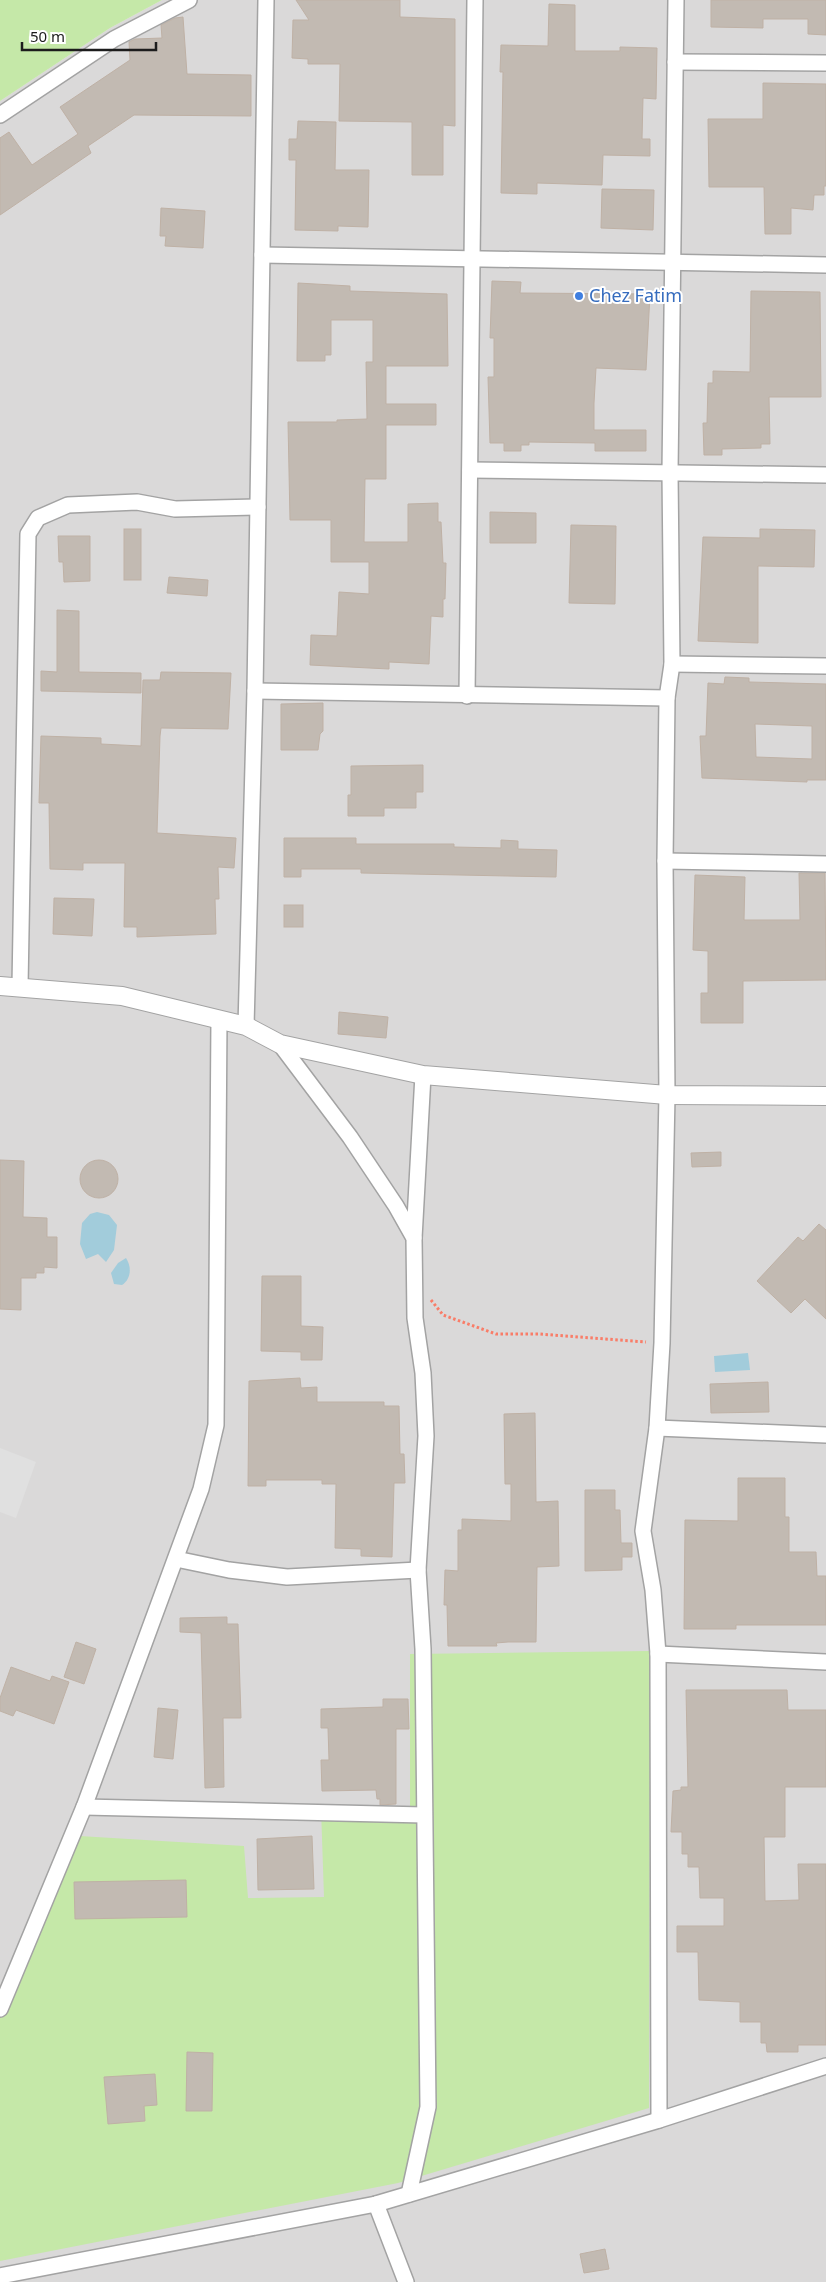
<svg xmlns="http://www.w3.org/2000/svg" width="826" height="2282" font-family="'Noto Sans',sans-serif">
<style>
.residential{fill:#dad9d9}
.grass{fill:#c5e8a8}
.parking{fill:#e0e0e0}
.water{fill:#a2ccdb}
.building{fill:#c2bab2;stroke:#bfb1a5;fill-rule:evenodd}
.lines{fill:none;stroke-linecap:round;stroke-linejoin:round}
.minor-casing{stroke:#a3a3a3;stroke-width:18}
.tertiary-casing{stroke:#a3a3a3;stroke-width:20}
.path{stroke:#f97d68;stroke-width:3;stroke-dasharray:2.5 2.5;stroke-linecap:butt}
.minor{stroke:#fff;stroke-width:15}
.tertiary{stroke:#fff;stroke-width:18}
.shop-dot{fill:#3f7fe0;stroke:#fff;stroke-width:2}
.labels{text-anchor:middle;stroke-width:4;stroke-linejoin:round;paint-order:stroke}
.shop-label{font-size:18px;fill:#366cbe;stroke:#fff;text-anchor:start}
</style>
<rect width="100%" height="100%" fill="#eeeae2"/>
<path class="residential" d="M162 0H826V2282H0V101L110 28Z"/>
<g class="grass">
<path d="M0 0H162L110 28 0 101Z"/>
<path d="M650 1651 649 2108 398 2183 0 2261V2003L63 1835 244 1846 248 1898 324 1897 321 1809 410 1810V1654Z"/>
</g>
<path class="parking" d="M0 1448 36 1462 16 1518 0 1512Z"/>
<g class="water">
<path d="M97 1212 109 1215 117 1225 114 1250 106 1262 98 1254 86 1259 80 1244 82 1223 90 1214Z"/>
<path d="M126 1258C132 1267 131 1279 122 1285L114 1284 111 1273 118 1263Z"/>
<path d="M748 1353 750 1370 715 1372 714 1356Z"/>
</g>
<g class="building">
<path d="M296 0H400V17L455 19V126L443 125V175H412V122L339 121 340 64H308V59L292 58 293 20H309Z"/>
<path d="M711 0H826V35L808 34V19H763V28L711 27Z"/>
<path d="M549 4 575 5V51H620V47L657 48 656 99 643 98 642 139H650V156L603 155 602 185 537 183V194L501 193 503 72H500L501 45 548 46Z"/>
<path d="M183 17 187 74 251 75V116L134 115 88 146 91 153 0 215V138L9 132 32 165 78 134 60 107 130 60 129 42 135 39 162 38 161 25 175 18Z"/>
<path d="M763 83 826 84V186H824V195H814L813 210 791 208V234H765L764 187H709L708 119H763Z"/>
<path d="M298 121 336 122 335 170H369L368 227 338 226V231L295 230 296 160H289V139H297Z"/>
<path d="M602 189 654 190 653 230 601 228Z"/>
<path d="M161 208 205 211 203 248 165 246 166 236H160Z"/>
<path d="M492 281 521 282 520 293 650 294 646 370 596 368 594 403V430H646V451H595V443L529 442V445H521V451H504V443H490L488 377H494V338H490Z"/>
<path d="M298 283 350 286V291L447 294 448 366H386V404H436V425H386V479H365L364 542H408V504L438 503V522H441L443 563H446L445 599H443V617L431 616 429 664 389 662V669L310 665 311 635 337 636 339 592 369 594V562H331V520H290L288 422H337V420L367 419 366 362H373V320H331V355H325V361H297Z"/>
<path d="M751 291 820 292 821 397H769L770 444H761V448L722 449V455H704L703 423H707L708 383H713V371L750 372Z"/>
<path d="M490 512 536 513V543H490Z"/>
<path d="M571 525 616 526 615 604 569 603Z"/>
<rect x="124" y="529" width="17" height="51"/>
<path d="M760 529 815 530 814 567 758 566V643L698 641 703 537 760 538Z"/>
<path d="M58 536H90V581L64 582 63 562H59Z"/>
<path d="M169 577 208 580 207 596 167 593Z"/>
<path d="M57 610 79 611V672L141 673V693L41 691V671L57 672Z"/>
<path d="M161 672 231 673 228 729 161 728 160 736 157 833 236 838 234 868 218 867 219 899H215L216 934 137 937V927H124L125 863H83V870L50 869 49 803H39L41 736 101 738V744L141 746 143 680H160Z"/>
<path d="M725 677 749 678V682L826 684V780H807V782L702 778 700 736H706L708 683 724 684ZM755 724 812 726V759L756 757Z"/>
<path d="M323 703V731L320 734 318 750H281V704Z"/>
<path d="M423 765V792H416V808H384V816H348V795H351V766Z"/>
<path d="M284 838H356V844H454V847L501 848V840L518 841V849L557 850 556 877 361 873V869H301V877H284Z"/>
<path d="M799 873H825L826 980 743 981V1023H701V993H708V951L693 950 695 875 745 877 744 920H800Z"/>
<path d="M54 898 94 899 92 936 53 934Z"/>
<rect x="284" y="905" width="19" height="22"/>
<path d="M339 1012 388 1017 386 1038 338 1034Z"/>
<path d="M721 1152V1166L692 1167 691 1153Z"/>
<path d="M0 1160 24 1161 23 1217 47 1218V1237H57V1268L44 1267V1273H36V1278H21V1310L0 1309Z"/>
<circle cx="99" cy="1179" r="19"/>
<path d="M819 1224 826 1230V1319L805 1299 791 1313 757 1281 798 1237 803 1241Z"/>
<path d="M262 1276H301V1326L323 1327 322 1360H301V1352L261 1351Z"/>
<path d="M300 1378 301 1388 317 1387V1402H384V1406H399L400 1454H404L405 1483H394L392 1557 361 1556V1549L335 1548 336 1484H322V1480H266V1486H248L249 1381Z"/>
<path d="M768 1382 769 1412 711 1413 710 1384Z"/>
<path d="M535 1413 536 1502 558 1501 559 1566 537 1567 536 1642H508L496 1643 497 1646H448L447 1605H444L445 1570 458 1571V1530H462V1519L511 1521V1484H505L504 1414Z"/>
<path d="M738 1478H785V1517H789V1552H816L817 1576H826V1625H736V1629H684L685 1520 738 1521Z"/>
<path d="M585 1490H615V1510H620L621 1543H632V1557H622V1570L585 1571Z"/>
<path d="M227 1617V1624H238L241 1718H223L224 1787 205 1788 201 1633 180 1632V1618Z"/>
<path d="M76 1642 96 1649 84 1684 64 1677Z"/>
<path d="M11 1667 50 1681 52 1676 69 1682 54 1724 16 1710 13 1716 0 1711V1698Z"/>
<path d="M686 1690H787L788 1710H826V1787H785V1837H764L765 1901 799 1900 798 1864H826V2045H798V2052H767L766 2043H761V2022H740V2002L699 2000 698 1952H677V1926H724V1898H700L699 1867H688V1854H682V1832H671L673 1791 681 1790V1787H688Z"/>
<path d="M383 1699H408L409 1729H396V1804L380 1805V1799H377L376 1790 322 1791 321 1760H329L328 1728H321V1709L383 1707Z"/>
<path d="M158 1708 178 1710 173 1759 154 1757Z"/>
<path d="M312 1836 314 1889 258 1890 257 1839Z"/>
<path d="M186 1880 187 1917 75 1919 74 1882Z"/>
<path d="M187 2052 213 2053 212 2111H186Z"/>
<path d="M155 2074 157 2105 144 2106 145 2121 108 2124 104 2077Z"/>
<path d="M605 2249 609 2269 584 2273 580 2254Z"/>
</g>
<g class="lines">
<g class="minor-casing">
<g id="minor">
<path d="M675 62 826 63"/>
<path d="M0 115 114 39 189 0"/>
<path d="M262 255 826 265"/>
<path d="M470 470 826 475"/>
<path d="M672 664 826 666"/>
<path d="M255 691 667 698"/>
<path d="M467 696 475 0"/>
<path d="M665 861 826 864"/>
<path d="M20 986 28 534 38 518 68 505 137 502 175 509 258 507"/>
<path d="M246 1026 255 691 266 0"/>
<path d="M280 1044 350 1137 396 1206 414 1238 415 1318 423 1373 426 1436 418 1570 423 1649 428 2107 409 2194"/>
<path d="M414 1238 423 1075"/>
<path d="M657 1428 826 1435"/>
<path d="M176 1559 229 1570 287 1577 418 1570"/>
<path d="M658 1654 826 1662"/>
<path d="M84 1807 424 1815"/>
<path d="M0 2009 84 1807 201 1489 216 1425 219 1019"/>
<path d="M659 2120 658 1654 653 1590 643 1531 657 1428 662 1343 667 1095 665 861 667 698 672 664 670 472 676 0"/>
<path d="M376 2204 406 2282"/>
<path d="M0 2276 376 2204 659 2120 826 2066"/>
</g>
</g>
<g class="tertiary-casing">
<path id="tertiary" d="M0 986 122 996 246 1026 280 1044 423 1075 667 1095 826 1096"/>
</g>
<path class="path" d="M431 1300 443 1315 496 1334H539L646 1342"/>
<use href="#minor" class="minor"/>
<use href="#tertiary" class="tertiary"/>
</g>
<circle class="shop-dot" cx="579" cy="296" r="5"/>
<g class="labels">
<g class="shop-label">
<text x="589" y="302">Chez Fatim</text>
</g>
</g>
<path d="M22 42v8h134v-8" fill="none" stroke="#1c1c1c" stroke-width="2.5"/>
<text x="30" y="42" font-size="15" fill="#1c1c1c" stroke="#ffffff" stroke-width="4" paint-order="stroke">50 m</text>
</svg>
